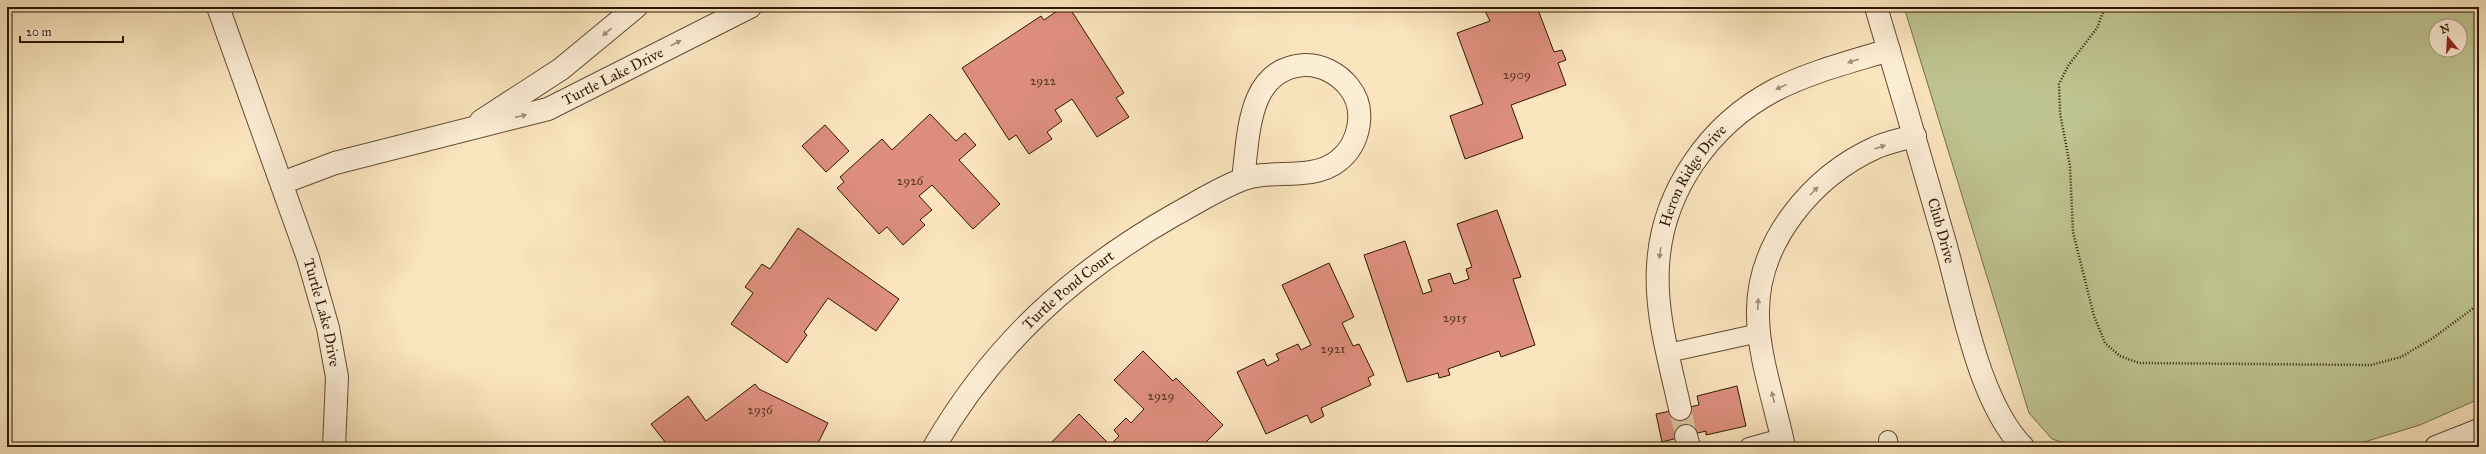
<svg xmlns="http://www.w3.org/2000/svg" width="2486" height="454" font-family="'IM FELL Great Primer',serif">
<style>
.green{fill:#bec491;stroke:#756e4a;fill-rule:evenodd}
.building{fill:#dd8e7d;stroke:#2c1804}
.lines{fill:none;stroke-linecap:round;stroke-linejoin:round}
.street-tunnel{stroke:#dbc5a2;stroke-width:22;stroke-dasharray:22 11;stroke-linecap:butt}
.lane-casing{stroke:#604b32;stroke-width:20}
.street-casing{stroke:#604b32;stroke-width:24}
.path{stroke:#2c1804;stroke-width:2.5;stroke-dasharray:1 2;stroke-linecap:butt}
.lane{stroke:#fcedd5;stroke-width:18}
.street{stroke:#fcedd5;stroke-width:22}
.oneway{fill:#9e8d77}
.labels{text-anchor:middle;stroke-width:3;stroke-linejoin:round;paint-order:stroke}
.number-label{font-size:13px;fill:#583622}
.street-label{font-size:15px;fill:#2c1804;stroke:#fcedd5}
</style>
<rect width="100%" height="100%" fill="#fae4be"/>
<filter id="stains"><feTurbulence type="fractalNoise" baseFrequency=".005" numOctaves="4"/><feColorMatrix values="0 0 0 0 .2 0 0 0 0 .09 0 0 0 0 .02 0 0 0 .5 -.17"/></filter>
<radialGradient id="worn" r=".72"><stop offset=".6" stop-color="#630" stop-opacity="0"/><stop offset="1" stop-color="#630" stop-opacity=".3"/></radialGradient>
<path class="green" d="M1904 7H2479V399L2420 425 2348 447H2077L2052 439 2029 413ZM2436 26H2460V50H2436Z"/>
<g class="building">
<path d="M1063 7H1069L1124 93 1116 98 1129 117 1097 137 1072 99 1055 110 1062 121 1047 132 1052 139 1029 154 1016 135 1009 140 962 68 1041 16 1044 20Z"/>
<path d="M1489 7H1537L1554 52 1562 50 1566 60 1558 63 1566 85 1511 105 1523 138 1465 159 1450 116 1483 104 1457 33 1490 21 1484 9Z"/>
<path d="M930 114 956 141 965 133 976 145 959 160 1000 204 973 229 932 185 919 196 932 210 920 220 925 225 903 245 887 227 879 234 837 188 844 182 840 177 882 139 892 150Z"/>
<path d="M825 125 849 151 826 172 802 146Z"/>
<path d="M1497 210 1521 277 1513 279 1535 345 1501 357 1499 351 1448 369 1450 375 1439 378 1438 373 1407 382 1364 255 1405 241 1423 294 1432 291 1428 280 1450 273 1454 284 1469 279 1466 269 1472 267 1457 224Z"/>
<path d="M798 228 899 299 876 331 828 298 804 332 807 335 787 363 731 324 753 293 745 287 762 264 770 269Z"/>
<path d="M1329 263 1354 317 1342 323 1353 346 1359 344 1374 375 1368 378 1371 385 1321 408 1324 416 1311 423 1307 415 1266 434 1237 372 1264 359 1267 366 1279 360 1276 354 1298 344 1301 350 1311 345 1282 285Z"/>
<path d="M1143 351 1173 381 1176 378 1223 425 1201 447H1051L1049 445 1079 414 1110 445 1119 436 1114 430 1126 418 1131 423 1144 409 1114 380Z"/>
<path d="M755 384 759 389 828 423 816 447H780L772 443 767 447H669L651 424 688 396 706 421Z"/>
<path d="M1737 386 1746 426 1706 435V431L1662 442 1656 414 1699 405 1697 396Z"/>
</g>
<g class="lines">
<path class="street-tunnel" d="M1680 409 1686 436"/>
<g class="lane-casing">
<g id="lane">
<path d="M1668 353 1759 333"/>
<path d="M1888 440 1889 447"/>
<path d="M1749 447 1782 438"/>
</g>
</g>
<g class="street-casing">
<g id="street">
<path id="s1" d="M218 7 308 258 328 328 337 377 334 447"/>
<path id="s2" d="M1876 7C1899 84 1922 162 1944 239 1962 301 1978 401 2023 447"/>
<path d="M481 121 561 69 636 7"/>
<path id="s3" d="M282 183 335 163 548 109 750 7"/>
<path id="s4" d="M1680 409C1670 362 1655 314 1658 266 1662 191 1710 124 1775 90 1810 72 1850 62 1889 50"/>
<path d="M1686 436 1689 447"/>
<path id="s5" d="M934 447C993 345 1072 273 1174 215 1196 203 1218 189 1241 180 1270 168 1311 182 1338 161 1360 144 1367 109 1349 87 1339 74 1321 64 1304 65 1247 69 1249 135 1243 179"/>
<path d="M1784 447C1776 407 1758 355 1758 316 1756 243 1812 176 1877 147 1889 142 1902 139 1915 136"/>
<path d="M2436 447 2479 430"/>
</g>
</g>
<g class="path">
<path d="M2105 7 2097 28 2068 66 2059 84 2060 113 2070 166 2073 232 2094 316 2105 343 2120 356 2139 363 2371 365 2401 357 2433 338 2479 304"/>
<path d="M2477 7 2479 14"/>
</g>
<use href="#lane" class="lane"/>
<use href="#street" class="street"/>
</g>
<defs><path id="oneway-solid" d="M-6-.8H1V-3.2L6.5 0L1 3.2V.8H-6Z"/></defs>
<g class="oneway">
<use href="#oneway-solid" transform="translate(607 32) rotate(139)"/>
<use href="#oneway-solid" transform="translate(676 43) rotate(-28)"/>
<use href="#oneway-solid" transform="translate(1853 61) rotate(162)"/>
<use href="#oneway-solid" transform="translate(1781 87) rotate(155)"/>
<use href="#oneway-solid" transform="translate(521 116) rotate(-13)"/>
<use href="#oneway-solid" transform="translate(1880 147) rotate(-20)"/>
<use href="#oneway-solid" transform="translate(1814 191) rotate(-46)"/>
<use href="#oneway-solid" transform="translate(1660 253) rotate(98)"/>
<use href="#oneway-solid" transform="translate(1758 304) rotate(-86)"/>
<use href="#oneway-solid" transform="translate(1773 397) rotate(-103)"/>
</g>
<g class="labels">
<g class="number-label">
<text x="1517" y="79">2909</text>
<text x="1043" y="85">2922</text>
<text x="910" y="185">2926</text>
<text x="1455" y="322">2915</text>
<text x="1333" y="353">2921</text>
<text x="1161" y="400">2929</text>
<text x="760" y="414">2936</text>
</g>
<g class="street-label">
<text dy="5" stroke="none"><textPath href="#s3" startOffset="349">Turtle Lake Drive</textPath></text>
<text dy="5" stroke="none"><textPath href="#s4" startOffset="244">Heron Ridge Drive</textPath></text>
<text dy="5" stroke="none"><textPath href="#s2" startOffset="233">Club Drive</textPath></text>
<text dy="5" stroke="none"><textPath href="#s5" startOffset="208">Turtle Pond Court</textPath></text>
<text dy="5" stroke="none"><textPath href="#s1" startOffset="323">Turtle Lake Drive</textPath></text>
</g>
</g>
<rect width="2486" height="454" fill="none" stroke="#fae4be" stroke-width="24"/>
<rect x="8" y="8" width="2470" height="438" fill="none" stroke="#2c1804" stroke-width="2"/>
<rect x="12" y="12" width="2462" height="430" fill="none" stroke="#2c1804"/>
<g transform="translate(2448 38) rotate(342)"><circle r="19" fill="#fcedd5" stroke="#a99881"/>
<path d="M0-3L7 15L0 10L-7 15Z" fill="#8f2418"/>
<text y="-6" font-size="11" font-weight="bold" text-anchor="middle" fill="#2c1804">N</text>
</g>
<path d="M20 36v6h103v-6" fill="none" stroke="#2c1804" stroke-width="2"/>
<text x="26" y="36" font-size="12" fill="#2c1804" stroke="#fcedd5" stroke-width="3" paint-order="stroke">20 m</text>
<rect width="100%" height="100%" filter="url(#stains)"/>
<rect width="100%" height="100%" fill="url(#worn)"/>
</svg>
